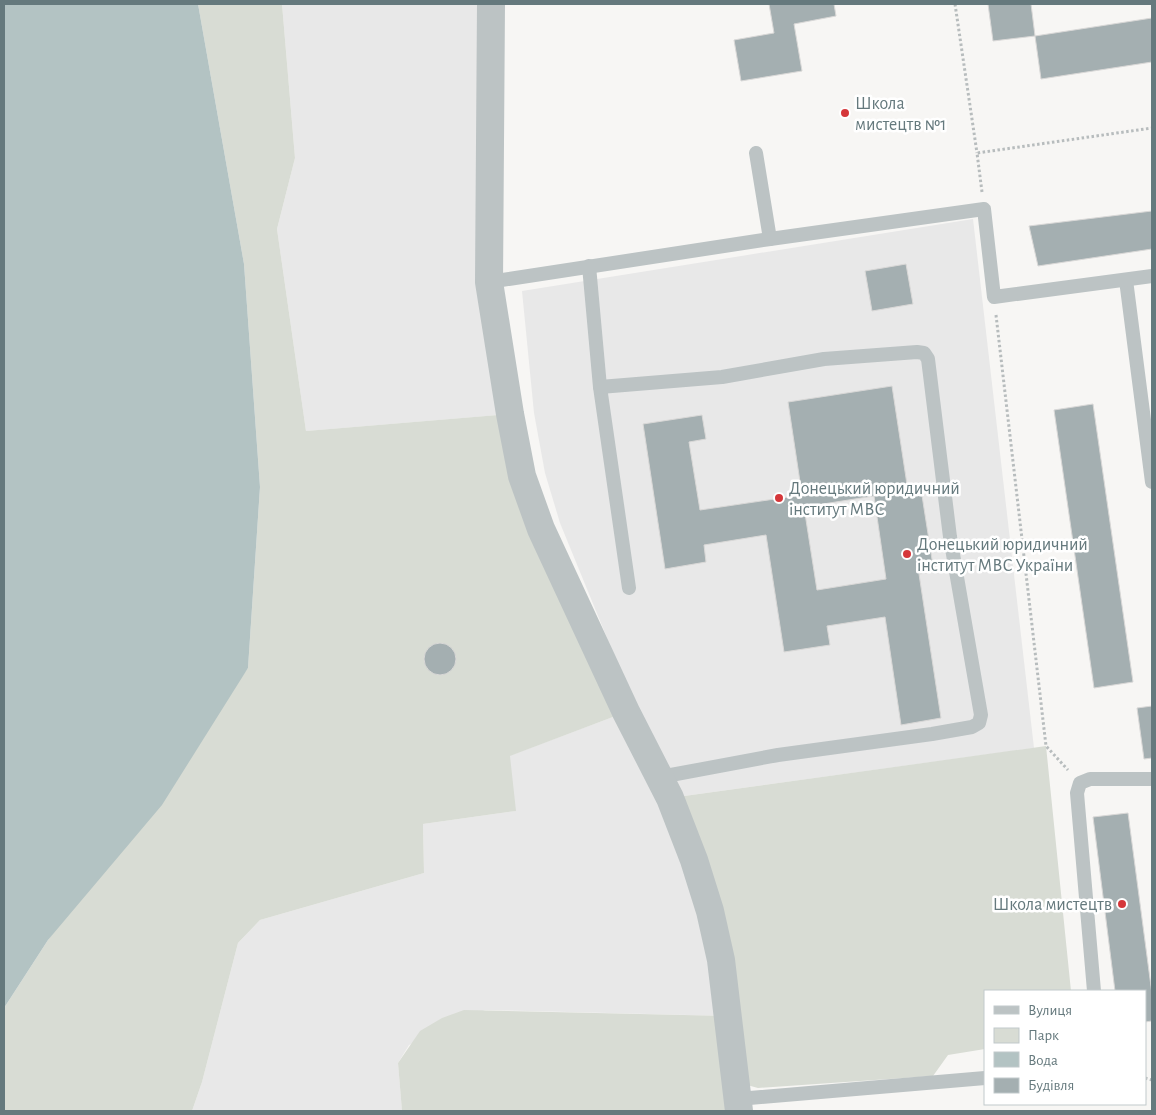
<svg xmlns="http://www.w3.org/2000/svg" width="1156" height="1115" font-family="'Alegreya Sans',sans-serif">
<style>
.built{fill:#e8e8e8}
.green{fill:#d8dcd4}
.water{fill:#b3c3c3}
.building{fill:#a4afb1;stroke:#d9d8d7;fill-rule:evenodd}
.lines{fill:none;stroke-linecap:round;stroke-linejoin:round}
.path{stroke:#b7bcbd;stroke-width:3;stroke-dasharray:2.5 2.5;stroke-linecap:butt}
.lane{stroke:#bcc3c4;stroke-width:14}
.street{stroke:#bcc3c4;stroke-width:28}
.poi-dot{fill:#d5373a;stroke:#fff;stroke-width:2}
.labels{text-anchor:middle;stroke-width:5;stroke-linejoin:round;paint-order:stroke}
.poi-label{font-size:18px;fill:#65797d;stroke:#fff;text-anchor:start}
</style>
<rect width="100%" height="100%" fill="#f7f6f4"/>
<g class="built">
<path d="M282 4H491L489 282 510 414 306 431 277 229 295 158Z"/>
<path d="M973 219 1034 748 677 797 632 699 560 523 545 473 534 413 522 291Z"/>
<path d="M626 712 660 777 728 1016 485 1010 409 1045 398 1063 402 1111H192L202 1082 238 943 260 920 424 873 423 824 515 811 509 756Z"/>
</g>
<g class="green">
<path d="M198 4H282L295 158 277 229 306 431 510 414 626 712 510 756 516 811 423 824 424 873 260 920 238 943 202 1082 192 1111H4V1008L48 940 248 668 260 487 244 264Z"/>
<path d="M1046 746 1071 991H985V1049L948 1055 933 1076 758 1088 747 1085 677 797Z"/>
<path d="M464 1010 728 1016 739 1111H402L398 1063 420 1031 442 1018Z"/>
</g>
<path class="water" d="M4 4H198L244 264 260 487 248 668 162 805 48 940 4 1008 5 412 4 402Z"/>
<g class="building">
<path d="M769 4H834L836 16 794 24 802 71 741 81 734 40 774 33Z"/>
<path d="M988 4H1031L1035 36 993 41Z"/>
<path d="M1152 18V62L1041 79 1035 36Z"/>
<path d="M1152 211V249L1038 266 1029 226Z"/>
<path d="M906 264 913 304 872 311 865 271Z"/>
<path d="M892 386 908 491 921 489 934 572 919 574 941 718 901 725 885 617 827 626 830 645 784 652 766 535 704 545 706 562 665 569 643 424 702 415 706 439 689 442 700 510 802 495 788 402ZM874 496 886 579 817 590 804 507Z"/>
<path d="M1093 404 1133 682 1094 688 1054 410Z"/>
<circle cx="440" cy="659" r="16"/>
<path d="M1152 706V758L1144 759 1137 708Z"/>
<path d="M1128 813 1152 994V1021L1145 1022V991H1115L1093 817Z"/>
</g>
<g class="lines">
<g class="path">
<path d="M955 4 977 153"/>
<path d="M982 192 977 153 1152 128"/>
<path d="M996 315 1046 746 1068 770"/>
<path d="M1145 1078 1152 1080"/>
</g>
<g class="lane">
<path d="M756 153 770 239"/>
<path d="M589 266 600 387 629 588"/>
<path d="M1126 280 1152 482"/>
<path d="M489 282 770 239 984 209 994 297 1152 276"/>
<path d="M600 387 722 377 824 359 917 352 924 353 928 359 950 537 981 715 979 723 972 727 932 734 778 755 660 777"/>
<path d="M1094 991 1077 793 1080 783 1090 779H1152"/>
<path d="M738 1099 985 1078"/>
</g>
<path class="street" d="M491 4 489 282 510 414 522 476 541 529 626 712 670 798 694 860 710 911 721 960 739 1111"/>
</g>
<g class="poi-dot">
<circle cx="845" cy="113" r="5"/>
<circle cx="779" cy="498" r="5"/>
<circle cx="907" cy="554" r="5"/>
<circle cx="1122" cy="904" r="5"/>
</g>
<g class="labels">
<g class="poi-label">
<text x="855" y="109">Школа<tspan x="855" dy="21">мистецтв №1</tspan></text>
<text x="789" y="494">Донецький юридичний<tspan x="789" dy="21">інститут МВС</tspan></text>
<text x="917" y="550">Донецький юридичний<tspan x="917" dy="21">інститут МВС України</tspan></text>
<text x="1112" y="910" text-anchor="end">Школа мистецтв</text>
</g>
</g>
<rect width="1156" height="1115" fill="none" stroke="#65797d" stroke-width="10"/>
<rect x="984" y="990" width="162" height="115" fill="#ffffff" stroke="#c1c9cb"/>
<rect x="994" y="1006" width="25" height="8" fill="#bcc3c4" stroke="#c1c9cb"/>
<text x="1028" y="1015" font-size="15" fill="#65797d">Вулиця</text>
<rect x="994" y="1028" width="25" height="15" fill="#d8dcd4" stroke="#c1c9cb"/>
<text x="1028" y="1040" font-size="15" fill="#65797d">Парк</text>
<rect x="994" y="1052" width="25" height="15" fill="#b3c3c3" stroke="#c1c9cb"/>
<text x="1028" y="1065" font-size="15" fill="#65797d">Вода</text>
<rect x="994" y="1078" width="25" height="15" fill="#a4afb1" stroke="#c1c9cb"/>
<text x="1028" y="1090" font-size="15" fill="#65797d">Будівля</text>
</svg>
